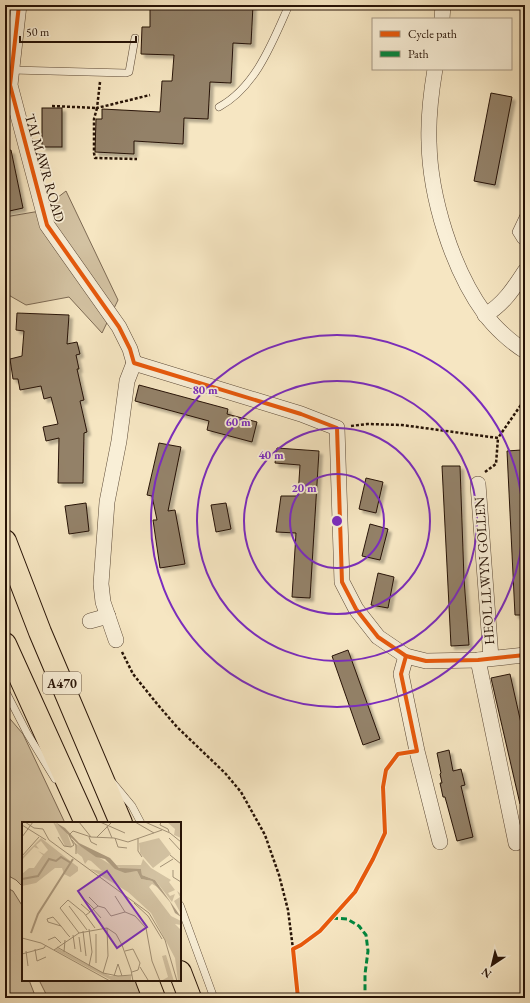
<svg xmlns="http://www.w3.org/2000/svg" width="530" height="1003" font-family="'EB Garamond',serif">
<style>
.green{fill:#d3c2a2;stroke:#7d6a54}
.building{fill:#938168;stroke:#271306;filter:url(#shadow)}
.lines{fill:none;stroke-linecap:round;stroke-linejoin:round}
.lane-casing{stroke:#5b4835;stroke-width:8}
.street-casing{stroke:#5b4835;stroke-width:16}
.highway-casing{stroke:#271306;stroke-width:24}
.path{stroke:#271306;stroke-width:2.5;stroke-dasharray:3 2;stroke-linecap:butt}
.lane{stroke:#f9efd7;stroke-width:7}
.street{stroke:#f9efd7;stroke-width:15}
.highway{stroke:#f6e6c2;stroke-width:22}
.quiet{stroke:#00873e;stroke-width:3;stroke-dasharray:6 3;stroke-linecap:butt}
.cycleway-casing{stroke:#f9efd7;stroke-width:6}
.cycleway{stroke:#e8590c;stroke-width:4}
.ring{fill:none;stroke:#7b2cbf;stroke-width:2}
.labels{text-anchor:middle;stroke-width:3.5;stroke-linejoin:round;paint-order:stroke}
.shield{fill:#f9efd7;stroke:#665545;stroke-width:1}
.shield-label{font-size:13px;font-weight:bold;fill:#271306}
.street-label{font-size:14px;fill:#271306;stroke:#f9efd7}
.inset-river{fill:none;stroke:#b09e82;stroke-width:2}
.inset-road{fill:none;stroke:#a39277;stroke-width:1}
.view{fill:#7b2cbf;fill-opacity:0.15;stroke:#7b2cbf;stroke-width:2}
.inset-edge{fill:none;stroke:#271306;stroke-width:2}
.centre{fill:#7b2cbf;stroke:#f9efd7;stroke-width:2}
.ring-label{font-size:12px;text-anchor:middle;font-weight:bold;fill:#7b2cbf;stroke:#f9efd7;stroke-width:3.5;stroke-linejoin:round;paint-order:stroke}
</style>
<defs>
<filter id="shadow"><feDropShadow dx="3.5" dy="3.5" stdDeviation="1" flood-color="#0004"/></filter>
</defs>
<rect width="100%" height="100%" fill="#f6e6c2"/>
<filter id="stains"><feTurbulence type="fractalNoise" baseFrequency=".005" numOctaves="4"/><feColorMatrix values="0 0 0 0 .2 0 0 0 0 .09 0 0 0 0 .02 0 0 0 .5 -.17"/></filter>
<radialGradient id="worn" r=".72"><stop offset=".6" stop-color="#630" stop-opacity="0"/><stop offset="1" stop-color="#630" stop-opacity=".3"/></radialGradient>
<g class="green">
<path d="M66 191 118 300 102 333 69 297 26 305 5 293V217L40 211Z"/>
<path d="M5 713 23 734 65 823H23V887L16 880 5 874Z"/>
<path d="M5 887 13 891 23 907V980H29L36 998H5Z"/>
<path d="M39 980H136L143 998H48Z"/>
</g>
<g class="building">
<path d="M150 5 183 7V5H253L251 44 233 43 231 83 210 82 208 119 184 118 183 144 134 141V154L95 152 96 119H102V109L160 112 162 81H172L174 55 141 54 142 27H150Z"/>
<path d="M491 93 512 97 495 185 474 181Z"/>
<rect x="42" y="108" width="20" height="39"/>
<path d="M11 150 23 208 5 212V151Z"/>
<path d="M17 313 69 315 67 344 77 342 80 354 76 355 79 369H77L84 400 80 401 87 432 84 433 83 483H58L59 438 46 441 43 427 58 424 51 397 44 399 41 386 20 390 18 379H13L10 359 22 356 24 331 16 330Z"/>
<path d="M139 385 228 409 227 414 257 422 252 442 207 430 209 421 135 401Z"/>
<path d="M159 443 181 447 168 511 175 510 185 564 160 568 153 520H157L152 496 147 495Z"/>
<path d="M277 448 319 451 310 598 292 597 296 533 276 532 281 496H298L300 465 275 463Z"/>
<path d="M521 450 525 538V615H515L507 451Z"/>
<path d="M442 466H460L464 579 469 645 451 646Z"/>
<path d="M366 478 383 482 376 513 359 509Z"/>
<path d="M86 503 89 531 69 534 65 506Z"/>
<path d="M226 503 231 529 216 532 211 505Z"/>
<path d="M370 524 388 529 380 560 362 556Z"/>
<path d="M378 573 394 577 388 608 371 605Z"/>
<path d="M348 650 380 739 363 745 332 656Z"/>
<path d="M510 674 525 741V803L520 804 491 678Z"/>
<path d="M449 750 453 771 461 769 465 785 461 786 473 837 457 841 445 797H443L440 783H442L440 774 441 773 437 753Z"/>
</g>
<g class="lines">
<g class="lane-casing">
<g id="lane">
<path d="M12 70 126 73 129 72 135 38"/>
<path d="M219 107C256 87 273 41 289 5"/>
<path d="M525 213 516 232 521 240 525 242"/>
<path d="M5 690 27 733 55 779"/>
<path d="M113 783 132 806 141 823"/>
<path d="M180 905 214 998"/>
</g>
</g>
<g class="street-casing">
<g id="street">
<path d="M19 5 10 85 47 225 119 327 130 349 134 363"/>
<path d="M442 19 443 5"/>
<path d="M435 69C431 93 428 118 429 142 430 197 452 269 485 314 494 327 512 343 525 351"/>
<path d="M485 315C503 305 514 288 525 271"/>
<path d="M134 363 301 414 337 428 342 582 356 609 378 637 406 656 426 661 478 660 525 655"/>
<path d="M478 484 491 658"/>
<path d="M90 621 108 616"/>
<path d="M116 640 103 602 101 584 107 502 119 441 127 381 134 363"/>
<path d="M406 656 401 674 417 751 440 842"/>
<path d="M478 660 516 843"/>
</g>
</g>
<g class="highway-casing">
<g id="highway">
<path d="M5 541 40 632 121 823"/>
<path d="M5 644 86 823"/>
<path d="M180 972 190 998"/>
<path d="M147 980 154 998"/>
</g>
</g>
<g class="path">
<path d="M100 82 97 108 150 95"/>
<path d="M52 106 97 108 94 119V153L95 158 137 159"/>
<path d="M351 426 367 424 402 425 498 438 525 399"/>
<path d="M485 472 496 464 498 438"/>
<path d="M122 652 133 674 158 705 177 727 225 773 241 792 265 835 279 875 288 910 293 949"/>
</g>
<use href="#lane" class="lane"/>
<use href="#street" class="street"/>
<use href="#highway" class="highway"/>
<path class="quiet" d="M332 918 347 919 359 926 366 935 368 951 365 974V998"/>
<g class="cycleway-casing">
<g id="cycleway">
<path d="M19 5 10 85 47 225 119 327 130 349 134 363 301 414 337 428 342 582 356 609 378 637 406 656 426 661 478 660 525 655"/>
<path d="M298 998 293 949 301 945 320 931 355 892 373 859 385 833 383 787 386 770 398 754 417 751 401 674 406 656"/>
</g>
</g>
<use href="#cycleway" class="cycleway"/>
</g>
<g class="ring">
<circle cx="337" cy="521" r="47"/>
<circle cx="337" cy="521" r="93"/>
<circle cx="337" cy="521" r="140"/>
<circle cx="337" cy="521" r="186"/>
</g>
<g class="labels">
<rect class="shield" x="43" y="672" width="38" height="22" rx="3"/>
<g class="shield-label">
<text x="62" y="688">A470</text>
</g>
<g class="street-label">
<text transform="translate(45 168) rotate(74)" y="5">TAI MAWR ROAD</text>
<text transform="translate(484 571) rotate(-94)" y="5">HEOL LLWYN GOLLEN</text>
</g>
</g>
<g transform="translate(22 822)">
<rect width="159" height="159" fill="#f6e6c2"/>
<path d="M31 0 44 8 50 25 43 24ZM145 0H159V16L152 13 153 7ZM19 16 56 45V49L48 55 42 52 40 46H33L14 61 0 64V52L7 46H12L21 33 16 29 22 32 26 28 19 19 14 23 17 27 12 25 0 38V35ZM137 16 149 32 131 46 118 31 117 21ZM53 21 91 44 105 50 115 49 119 57 130 59 137 66 130 62 127 65 149 94 159 99V103L153 102 159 108 158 159H156L153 136 129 91 106 70 68 47 80 49 69 39 66 38 63 42 60 35 55 31ZM121 37 129 46 149 58 147 60 153 68 146 71 148 74 153 72 150 80 133 58 120 53 119 47H99L94 43H119ZM155 69 159 72V92L152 79 158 75ZM35 126 88 154H109V159L89 158 33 128ZM144 133 150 153 152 159H139L146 155 140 134Z" fill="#d3c2a2"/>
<path d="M33 0 43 6 57 21 88 36 97 46 119 47 120 53 133 58 159 95 153 91 148 80 130 59 119 57 115 49 103 51 93 47 83 37 74 35 58 24Z" fill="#b09e82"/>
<path class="inset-river" d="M0 57 16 54 27 37 34 39 39 35 49 41M9 111 16 92 51 37"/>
<path class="inset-road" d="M3 0 12 6 21 7 27 18 127 91 143 118 155 159M57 0 69 15M78 0 103 11M113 0 132 11M123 0 148 11 159 20M139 0 138 3 146 7 147 10M0 3 24 18M85 4 90 16M0 15 11 0M36 15 42 24 49 25 52 23 47 13 51 9 69 15M67 15 69 20 75 23M69 15 92 16 106 20 140 8M75 15 90 0M93 16 96 25 105 26M116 16V29L120 35M147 16 159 29M50 18 54 23V32M148 33 159 42M0 34 17 15M138 45 151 37M151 48V55L159 60M93 74 103 90M67 75 76 84M63 78 72 87M112 81 126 94 140 117M59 82 68 90M47 84 65 108M71 87 79 96M103 90 113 94 124 106 130 139 138 159M64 93 76 84 83 86 89 94 103 90M39 104 26 100 25 97 31 95 39 104 46 113 48 115M61 109 64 134M57 111 38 86 46 78 62 91 73 106M51 113 53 127M57 115 59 130M0 116 19 121 88 159M26 118 33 115 39 121M35 125 81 151 96 154 110 153M13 127 15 139 24 135M32 128 57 111 85 106 94 112 100 123 109 148 111 159M4 129 6 144M103 129 111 127 118 141 116 148 110 150M42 130 43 118M0 132 22 126 24 123M74 141V112M67 144 70 130 67 107M118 145 126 158M81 151 86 134 85 106M92 154 96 142 100 154"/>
<path class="view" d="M85 49 125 105 95 126 56 69Z"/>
<rect width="159" height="159" class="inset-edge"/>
</g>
<circle cx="337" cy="521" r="6" class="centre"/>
<g class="ring-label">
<text x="205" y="394">80 m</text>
<text x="238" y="426">60 m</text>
<text x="271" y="459">40 m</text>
<text x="304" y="492">20 m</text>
</g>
<rect width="530" height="1003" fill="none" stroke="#f6e6c2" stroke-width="20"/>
<rect x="6" y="6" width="518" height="991" fill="none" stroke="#271306" stroke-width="2"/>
<rect x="10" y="10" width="510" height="983" fill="none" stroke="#271306"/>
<rect x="372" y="18" width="140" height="52" fill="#f9efd7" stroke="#a59783"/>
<rect x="380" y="31" width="20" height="6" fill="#e8590c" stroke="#a59783"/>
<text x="408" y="38" font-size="12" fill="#271306">Cycle path</text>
<rect x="380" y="51" width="20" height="6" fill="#00873e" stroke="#a59783"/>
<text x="408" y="58" font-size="12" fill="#271306">Path</text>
<g transform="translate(492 965) rotate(215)" stroke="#f9efd7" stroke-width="3" paint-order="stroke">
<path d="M0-3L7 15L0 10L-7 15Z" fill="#271306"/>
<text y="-6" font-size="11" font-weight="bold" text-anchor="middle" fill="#271306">N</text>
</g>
<path d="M20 36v6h116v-6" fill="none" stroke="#271306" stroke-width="2"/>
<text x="26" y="36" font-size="12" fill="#271306" stroke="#f9efd7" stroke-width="3" paint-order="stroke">50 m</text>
<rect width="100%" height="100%" filter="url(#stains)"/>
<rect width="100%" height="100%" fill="url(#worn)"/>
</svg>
